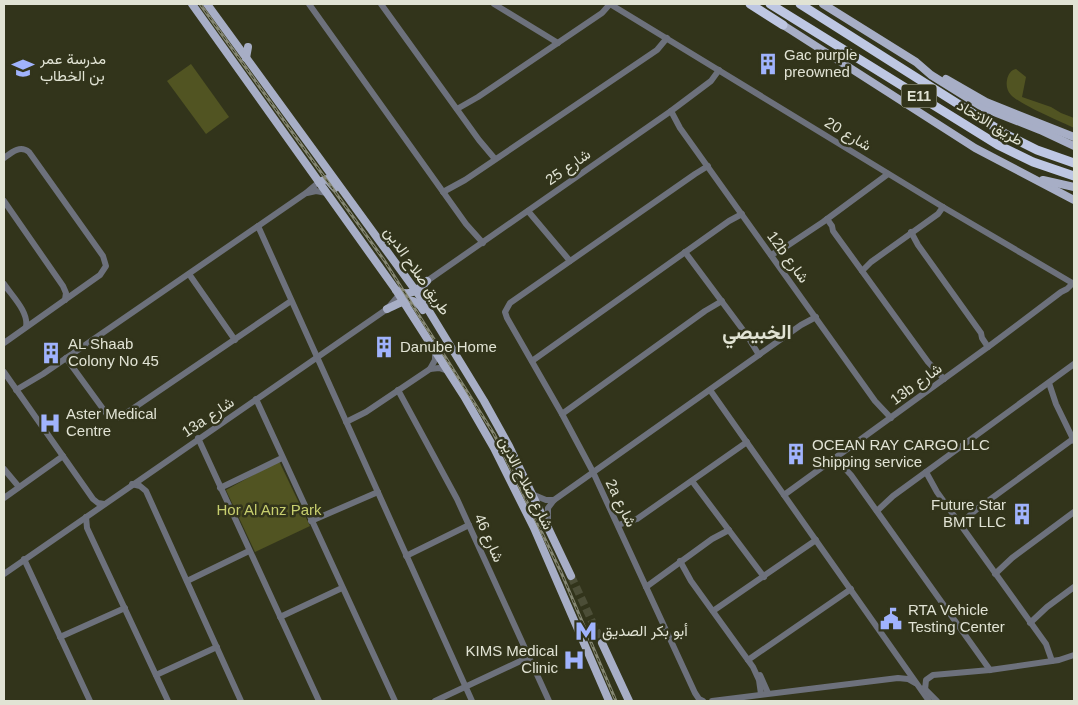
<svg xmlns="http://www.w3.org/2000/svg" width="1078" height="705" font-family="Arial,Vazirmatn,sans-serif">
<style>
.green{fill:#515422}
.lines{fill:none;stroke-linecap:round;stroke-linejoin:round}
.major-tunnel{stroke:#4c4e37;stroke-width:8;stroke-dasharray:8 4;stroke-linecap:butt}
.minor{stroke:#6d717c;stroke-width:6}
.major{stroke:#a7aec6;stroke-width:8}
.highway{stroke:#bec7e3;stroke-width:9}
.rail-casing{stroke:#858773;stroke-width:3}
.rail{stroke:#32341b;stroke-width:1;stroke-dasharray:4;stroke-linecap:butt}
.labels{text-anchor:middle;stroke-width:5;stroke-linejoin:round;paint-order:stroke}
.shield{fill:#32341b;stroke:#acae9c;stroke-width:1}
.shield-label{font-size:14px;font-weight:bold;fill:#e1e3d4}
.poi-label{font-size:15px;fill:#e1e3d4;stroke:#32341b;text-anchor:start}
.street-label{font-size:15px;fill:#e1e3d4;stroke:#32341b}
.park-label{font-size:15px;fill:#c7ce6e;stroke:#32341b}
.district-label{font-size:20px;font-weight:bold;fill:#e1e3d4;stroke:#32341b}
</style>
<rect width="100%" height="100%" fill="#32341b"/>
<g class="green">
<path d="M191 64 229 117 206 134 167 81Z"/>
<path d="M1016 69 1026 77 1022 97 1051 107 1061 113 1074 118V128C1061 122 1019 104 1011 95 1007 91 1006 85 1007 80 1008 74 1011 70 1016 69Z"/>
<path d="M279 461 310 526 255 552 226 490Z"/>
</g>
<g class="lines">
<path class="major-tunnel" d="M571 576 602 643"/>
<g class="minor">
<path d="M309 4 466 224 483 243"/>
<path d="M381 4 479 140 495 159"/>
<path d="M494 4 558 43"/>
<path d="M610 4 943 207 1074 284"/>
<path d="M457 109 478 97 602 13 610 4"/>
<path d="M671 111 680 128 875 401 891 418"/>
<path d="M4 158C12 152 20 145 29 152L103 256 106 266 100 275 4 343"/>
<path d="M443 192 465 180 657 50 667 38"/>
<path d="M307 193 316 191 327 193"/>
<path d="M4 201 63 286 66 293 65 300"/>
<path d="M528 211 570 261"/>
<path d="M827 219 832 226 833 231 928 362 944 379"/>
<path d="M258 226 472 701"/>
<path d="M911 232 918 245 981 333 982 338 988 347"/>
<path d="M685 252 746 334 759 355"/>
<path d="M771 255 784 248 823 222 888 174"/>
<path d="M862 271 871 262 938 214 943 207"/>
<path d="M189 274 235 340"/>
<path d="M4 284C12 296 29 312 26 327"/>
<path d="M423 301 422 291 427 281 671 111 711 81 719 70"/>
<path d="M66 358 106 413 112 417 119 418 291 301"/>
<path d="M532 361 729 221 742 214"/>
<path d="M430 369 439 368 448 371"/>
<path d="M4 372 93 499 98 503 104 504"/>
<path d="M1049 383 1056 404 1074 441"/>
<path d="M16 390 43 374 306 193 319 182"/>
<path d="M398 390 457 499 549 701"/>
<path d="M710 390 929 701"/>
<path d="M256 399 395 701"/>
<path d="M562 414 705 311 722 301"/>
<path d="M346 422 366 412 430 369 435 360V351"/>
<path d="M198 438 319 701"/>
<path d="M836 459 851 475 990 670"/>
<path d="M4 469 19 487"/>
<path d="M926 472 937 492 1046 644 1052 661"/>
<path d="M692 481 764 577"/>
<path d="M132 484 140 486 146 491 241 701"/>
<path d="M220 488 282 458"/>
<path d="M534 495 546 500H554"/>
<path d="M784 495 992 344 1061 292 1067 289 1073 283"/>
<path d="M4 498 63 456"/>
<path d="M877 511 893 496 1074 364"/>
<path d="M86 517 87 528 168 701"/>
<path d="M311 521 378 492"/>
<path d="M548 524V508L554 500 801 325 816 317"/>
<path d="M960 524 977 509 1073 439"/>
<path d="M618 525 637 519 747 442"/>
<path d="M406 556 469 525"/>
<path d="M24 559 90 701"/>
<path d="M680 561 691 581 753 667 759 680 761 694"/>
<path d="M4 574 387 309 399 295"/>
<path d="M995 574 1012 558 1074 512"/>
<path d="M187 581 249 551"/>
<path d="M646 587 712 539 729 530"/>
<path d="M713 611 816 540"/>
<path d="M280 617 342 588"/>
<path d="M1030 623 1047 607 1074 587"/>
<path d="M60 637 125 608"/>
<path d="M748 660 851 589"/>
<path d="M156 675 217 647"/>
<path d="M760 675 768 693"/>
<path d="M924 688 937 701"/>
<path d="M925 690 926 680 933 675 990 670 1059 660 1074 655"/>
<path d="M435 701 529 657"/>
<path d="M703 701 699 699 695 693 593 472 562 414 507 318 505 312 510 303 695 174 708 166"/>
<path d="M712 701 898 678 908 679 915 683"/>
</g>
<g class="major">
<path d="M192 4 396 290 464 396 494 448 534 528 609 701"/>
<path d="M207 4 421 298 484 401 509 446 571 576"/>
<path d="M823 4 916 62 931 75 984 108 1040 130 1074 146"/>
<path d="M783 25 975 148 1074 200"/>
<path d="M246 58 248 47"/>
<path d="M946 79 986 102 1074 137"/>
<path d="M1043 180 1074 187"/>
<path d="M319 182 327 179 335 188"/>
<path d="M396 290C410 298 417 290 427 281"/>
<path d="M387 309C401 303 413 293 423 310"/>
<path d="M602 643 629 701"/>
</g>
<g class="highway">
<path d="M750 4 783 25"/>
<path d="M770 4 998 145 1033 162 1074 176"/>
<path d="M800 4 1007 135 1037 150 1074 163"/>
</g>
<g class="rail-casing">
<path id="rail" d="M200 4 384 260 494 434 561 572 616 701"/>
</g>
<use href="#rail" class="rail"/>
</g>
<defs>
<g id="building-bare" transform="scale(1.725)"><path d="M-4-6H4V6H1V3H-1V6H-4ZM-2.5-4.3h1.7v1.8h-1.7ZM.8-4.3h1.7v1.8H.8ZM-2.5-1h1.7V.8h-1.7ZM.8-1h1.7V.8H.8Z" fill="#a0b3fd" stroke="#32341b" stroke-width="2.5" paint-order="stroke"/></g>
<g id="school-bare" transform="scale(1.725)"><path d="M0-5L7-2L0 1L-7-2ZM-4 1L0 2.5L4 1V4Q0 6-4 4Z" fill="#a0b3fd" stroke="#32341b" stroke-width="2.5" paint-order="stroke"/></g>
<g id="hospital-bare" transform="scale(1.725)"><path d="M-5-5h3v3.5h4V-5h3V5h-3V1.5h-4V5h-3Z" fill="#a0b3fd" stroke="#32341b" stroke-width="2.5" paint-order="stroke"/></g>
<g id="civic-bare" transform="scale(1.725)"><path d="M-.6-6.5H3V-4.5H.6V-3L4-1V1h2V6H-6V1h2V-1L-.6-3ZM-1.2 2.5V6h2.4V2.5Z" fill="#a0b3fd" stroke="#32341b" stroke-width="2.5" paint-order="stroke"/></g>
<g id="metro-bare" transform="scale(1.725)"><path d="M-5.5 5V-5H-3L0 0L3-5H5.5V5H3V-.5L0 4L-3-.5V5Z" fill="#a0b3fd" stroke="#32341b" stroke-width="2.5" paint-order="stroke"/></g>
</defs>
<g fill-rule="evenodd">
<use href="#building-bare" x="768" y="64"/>
<use href="#school-bare" x="23" y="68"/>
<use href="#building-bare" x="384" y="347"/>
<use href="#building-bare" x="51" y="353"/>
<use href="#hospital-bare" x="50" y="423"/>
<use href="#building-bare" x="796" y="454"/>
<use href="#building-bare" x="1022" y="514"/>
<use href="#civic-bare" x="891" y="619"/>
<use href="#metro-bare" x="586" y="631"/>
<use href="#hospital-bare" x="574" y="660"/>
</g>
<g class="labels">
<rect class="shield" x="901.5" y="84.5" width="35" height="23" rx="4"/>
<g class="shield-label">
<text x="919" y="101">E11</text>
</g>
<g class="poi-label">
<text x="784" y="60">Gac purple<tspan x="784" dy="17">preowned</tspan></text>
<text x="40" y="64">مدرسة عمر<tspan x="40" dy="17">بن الخطاب</tspan></text>
<text x="68" y="349">AL Shaab<tspan x="68" dy="17">Colony No 45</tspan></text>
<text x="400" y="352">Danube Home</text>
<text x="66" y="419">Aster Medical<tspan x="66" dy="17">Centre</tspan></text>
<text x="812" y="450">OCEAN RAY CARGO LLC<tspan x="812" dy="17">Shipping service</tspan></text>
<text x="1006" y="510" text-anchor="end">Future Star<tspan x="1006" dy="17">BMT LLC</tspan></text>
<text x="908" y="615">RTA Vehicle<tspan x="908" dy="17">Testing Center</tspan></text>
<text x="602" y="636">أبو بكر الصديق</text>
<text x="558" y="656" text-anchor="end">KIMS Medical<tspan x="558" dy="17">Clinic</tspan></text>
</g>
<g class="street-label">
<text transform="translate(990 123) rotate(31)" y="5">طريق الاتحاد</text>
<text transform="translate(848 134) rotate(31)" y="5">شارع 20</text>
<text transform="translate(568 167) rotate(-35)" y="5">شارع 25</text>
<text transform="translate(788 257) rotate(54)" y="5">12b شارع</text>
<text transform="translate(417 271) rotate(55)" y="5">طريق صلاح الدين</text>
<text transform="translate(916 384) rotate(-36)" y="5">13b شارع</text>
<text transform="translate(208 417) rotate(-34)" y="5">13a شارع</text>
<text transform="translate(526 483) rotate(63)" y="5">شارع صلاح الدين</text>
<text transform="translate(621 503) rotate(64)" y="5">2a شارع</text>
<text transform="translate(489 538) rotate(66)" y="5">شارع 46</text>
</g>
<g class="park-label">
<text x="269" y="515">Hor Al Anz Park</text>
</g>
<g class="district-label">
<text x="757" y="339">الخبيصي</text>
</g>
</g>
<rect width="1078" height="705" fill="none" stroke="#e1e3d4" stroke-width="10"/>
</svg>
